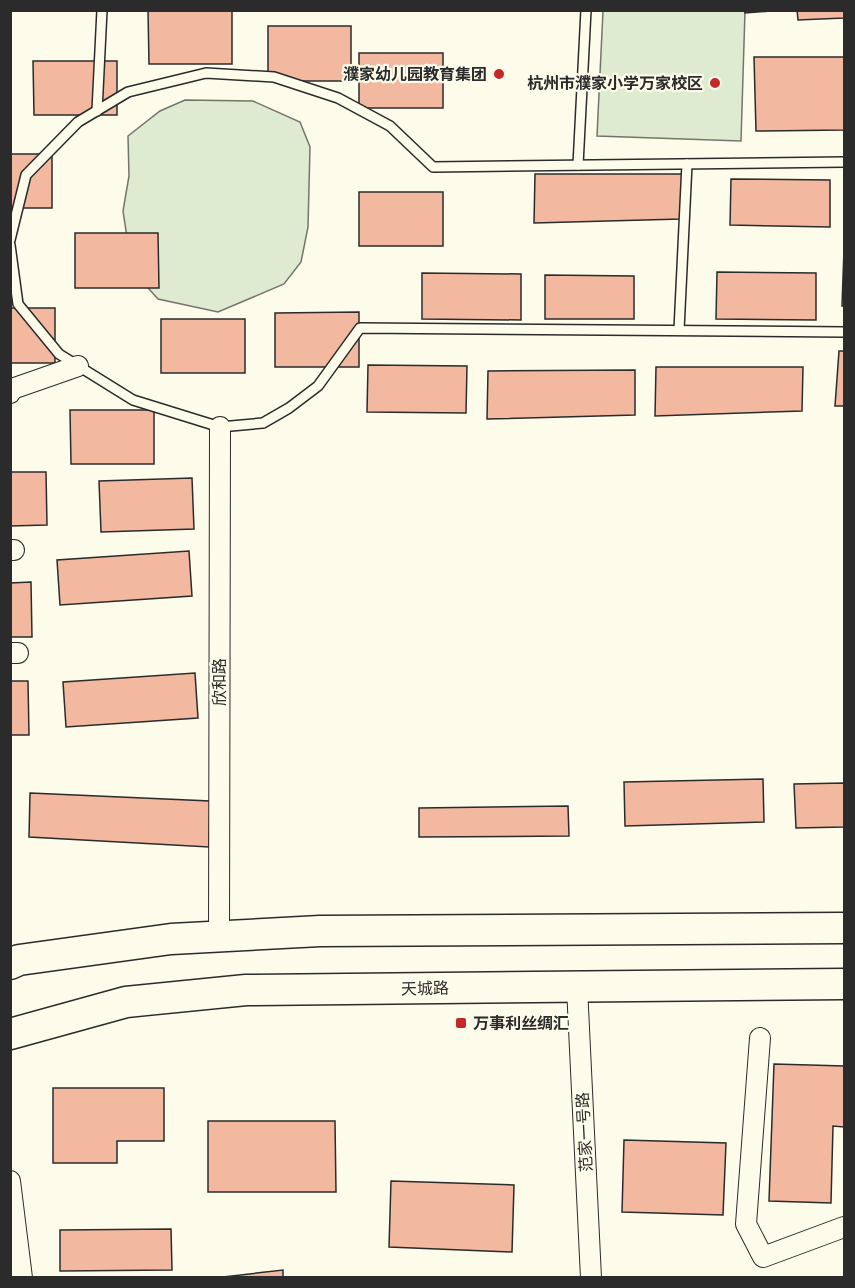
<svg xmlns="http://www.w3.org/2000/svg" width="855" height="1288" font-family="Helvetica,'Noto Sans SC',sans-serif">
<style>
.green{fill:#deebd1;stroke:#74746e;stroke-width:1.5}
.building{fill:#f2b8a0;stroke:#2b2b2b;stroke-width:1.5}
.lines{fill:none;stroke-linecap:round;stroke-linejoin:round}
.service-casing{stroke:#2b2b2b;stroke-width:12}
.minor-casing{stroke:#2b2b2b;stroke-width:22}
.primary-casing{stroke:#2b2b2b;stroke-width:33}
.service{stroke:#fdfbea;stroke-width:9}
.minor{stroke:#fdfbea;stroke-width:20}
.primary{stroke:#fdfbea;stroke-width:30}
.poi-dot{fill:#c62828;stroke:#fdfbea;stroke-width:2}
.labels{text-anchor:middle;stroke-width:4.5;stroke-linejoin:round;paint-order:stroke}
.poi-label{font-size:16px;font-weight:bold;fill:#2b2b2b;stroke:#fdfbea;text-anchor:end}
.street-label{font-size:16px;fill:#2b2b2b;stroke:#fdfbea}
</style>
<rect width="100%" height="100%" fill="#fdfbea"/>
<g class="green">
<path d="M603 11H745L741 141 597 136Z"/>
<path d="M185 100 253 101 300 122 310 147 308 227 301 262 284 284 218 312 158 299 132 270 123 211 129 176 128 136 160 111Z"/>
</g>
<g class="building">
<path d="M148 10H232V64H149Z"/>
<path d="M745 10H783L745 13Z"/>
<path d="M797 10H844V18L798 20Z"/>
<rect x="268" y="26" width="83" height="55"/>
<rect x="359" y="53" width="84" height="55"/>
<path d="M754 57H844V130L756 131Z"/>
<path d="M33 61H117V115H34Z"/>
<rect x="10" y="154" width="42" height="54"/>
<path d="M535 174H682L681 219 534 223Z"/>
<path d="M731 179 830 180V227L730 225Z"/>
<rect x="359" y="192" width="84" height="54"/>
<path d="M75 233H158L159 288H75Z"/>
<path d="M844 249V306H842Z"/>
<path d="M717 272 816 273V320L716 319Z"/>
<path d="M422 273 521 274V320L422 319Z"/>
<path d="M545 275 634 276V319H545Z"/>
<rect x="10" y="308" width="45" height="55"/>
<path d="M359 312V367H275V313Z"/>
<rect x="161" y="319" width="84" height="54"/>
<path d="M839 351H844V406H835Z"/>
<path d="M368 365 467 366 466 413 367 412Z"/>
<path d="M656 367H803L802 411 655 416Z"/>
<path d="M635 370V415L487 419 488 371Z"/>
<path d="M70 410H154V464H71Z"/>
<path d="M10 472H46L47 525 10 526Z"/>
<path d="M192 478 194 529 101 532 99 481Z"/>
<path d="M189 551 192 596 60 605 57 560Z"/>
<path d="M31 582 32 637H10V583Z"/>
<path d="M195 673 198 718 66 727 63 682Z"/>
<path d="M10 681H28L29 735H10Z"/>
<path d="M763 779 764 822 625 826 624 782Z"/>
<path d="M844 783V827L796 828 794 784Z"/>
<path d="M30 793 210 801 209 847 29 837Z"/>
<path d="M568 806 569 836 419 837V808Z"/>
<path d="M774 1064 844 1066V1127L833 1126 831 1203 769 1201Z"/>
<path d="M53 1088H164V1141H117V1163H53Z"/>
<path d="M208 1121H335L336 1192H208Z"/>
<path d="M624 1140 726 1143 723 1215 622 1212Z"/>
<path d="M391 1181 514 1185 512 1252 389 1247Z"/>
<path d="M171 1229 172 1270 60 1271V1230Z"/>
<path d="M283 1270V1278H214Z"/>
</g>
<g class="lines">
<g class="service-casing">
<g id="service">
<path d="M97 111 102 10"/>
<path d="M578 165 586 10"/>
<path d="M10 240 26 175 78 122 128 92 206 73 274 77 338 98 390 126 433 167 844 162"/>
<path d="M10 245 18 304 59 354 133 400 220 427 263 423 289 408 318 386 360 328 844 332"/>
<path d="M679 330 687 164"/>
</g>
</g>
<g class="minor-casing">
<g id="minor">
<path d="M10 393 12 389 78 366"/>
<path d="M10 550H14"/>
<path d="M10 653H18"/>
<path d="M219 936 220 427"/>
<path d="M577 987 591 1278"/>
<path d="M760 1038 746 1224 763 1257 844 1227"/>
<path d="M10 1181 22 1278"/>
</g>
</g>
<g class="primary-casing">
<g id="primary">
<path d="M10 964 19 960 171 939 320 931 844 928"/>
<path d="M10 1034 126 1002 246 990 844 984"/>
</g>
</g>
<use href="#service" class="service"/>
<use href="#minor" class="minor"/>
<use href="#primary" class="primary"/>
</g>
<g class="poi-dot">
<circle cx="499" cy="74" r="6"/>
<circle cx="715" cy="83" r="6"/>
<rect x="455" y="1017" width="12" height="12" rx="3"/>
</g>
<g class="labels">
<g class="poi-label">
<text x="487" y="80">濮家幼儿园教育集团</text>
<text x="703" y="89">杭州市濮家小学万家校区</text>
<text x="473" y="1029" text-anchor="start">万事利丝绸汇</text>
</g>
<g class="street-label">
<text transform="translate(219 682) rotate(-90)" y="6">欣和路</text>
<text transform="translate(425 988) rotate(-1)" y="6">天城路</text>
<text transform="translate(584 1132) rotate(-93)" y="6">范家一号路</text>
</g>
</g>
<rect width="855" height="1288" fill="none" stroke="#2b2b2b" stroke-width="24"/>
</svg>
